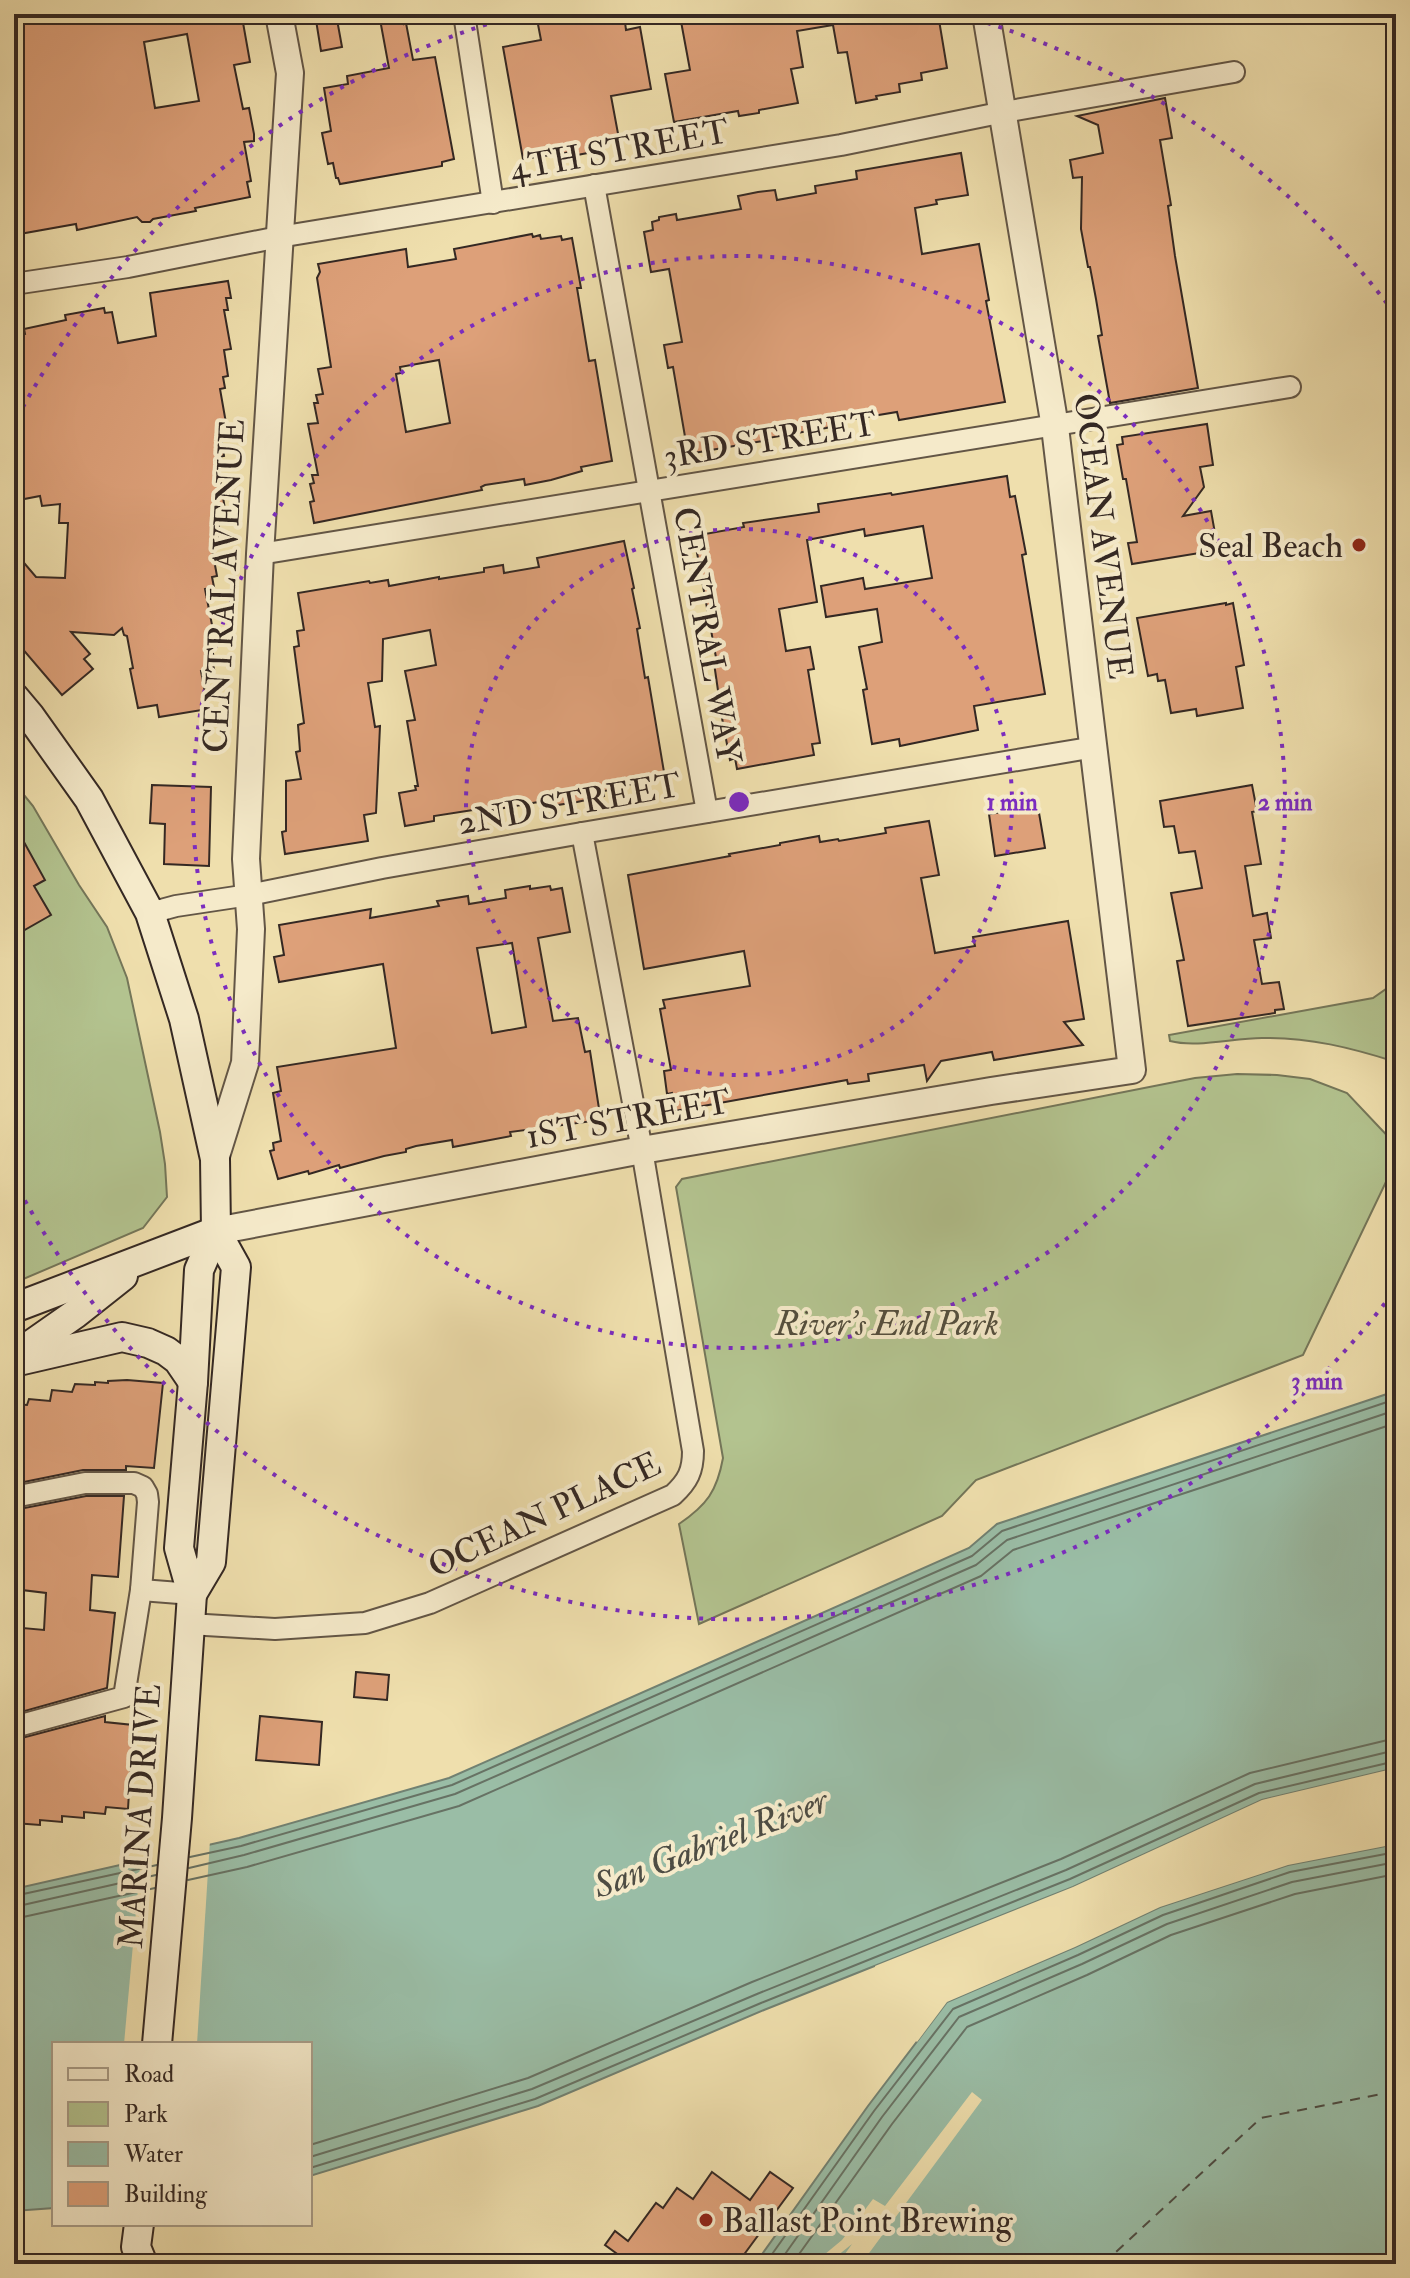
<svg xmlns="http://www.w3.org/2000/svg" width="1410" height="2278" font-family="'IM FELL Double Pica',serif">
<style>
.green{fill:#b3c38f;stroke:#747659;stroke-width:2}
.water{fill:#9abda6;stroke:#718172;stroke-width:2}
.pier{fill:#efdfad}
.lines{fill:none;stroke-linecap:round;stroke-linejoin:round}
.shore{stroke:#677264;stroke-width:2}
.ferry{stroke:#4e4d44;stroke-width:2;stroke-dasharray:10 8;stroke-linecap:butt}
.building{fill:#dda079;stroke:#342823;stroke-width:2;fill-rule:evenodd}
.minor-casing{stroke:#635646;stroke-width:24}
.tertiary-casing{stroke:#635646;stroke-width:30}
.secondary-casing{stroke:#342823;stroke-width:32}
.minor{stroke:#f5eaca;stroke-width:20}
.tertiary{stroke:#f5eaca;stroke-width:26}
.secondary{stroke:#f5eaca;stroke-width:28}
.ring{fill:none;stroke:#7b2cbf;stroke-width:4;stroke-dasharray:4 8}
.poi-dot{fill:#8f2418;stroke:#f5eaca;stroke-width:3}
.labels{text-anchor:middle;stroke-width:8;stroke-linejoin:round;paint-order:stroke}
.street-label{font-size:34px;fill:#342823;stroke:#f5eaca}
.poi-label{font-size:34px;fill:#342823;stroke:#f5eaca;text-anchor:end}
.park-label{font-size:34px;font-style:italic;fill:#544f3e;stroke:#f5eaca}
.water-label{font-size:36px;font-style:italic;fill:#4e4d44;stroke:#f5eaca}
.centre{fill:#7b2cbf;stroke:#f5eaca;stroke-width:4}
.ring-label{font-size:24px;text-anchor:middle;font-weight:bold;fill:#7b2cbf;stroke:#f5eaca;stroke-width:8;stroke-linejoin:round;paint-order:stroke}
</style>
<rect width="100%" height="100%" fill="#efdfad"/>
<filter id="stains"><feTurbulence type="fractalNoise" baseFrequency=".0025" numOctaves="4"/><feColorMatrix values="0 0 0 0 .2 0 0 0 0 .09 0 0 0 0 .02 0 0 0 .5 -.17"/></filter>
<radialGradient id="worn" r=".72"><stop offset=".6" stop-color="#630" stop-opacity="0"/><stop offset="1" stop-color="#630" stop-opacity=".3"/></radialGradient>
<g class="green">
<path d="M14 787 20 790 33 806 79 885 107 927 127 978 160 1132 165 1164 167 1197 143 1228 14 1283Z"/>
<path d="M1396 982V1062C1352 1048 1309 1037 1262 1038 1233 1038 1197 1048 1170 1041L1169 1035 1373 998Z"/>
<path d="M1237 1074 1277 1075 1310 1079 1347 1093 1396 1145V1161L1303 1355 976 1480 942 1516 699 1624 679 1524C707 1505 717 1491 723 1458L676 1187 682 1179 1195 1078Z"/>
</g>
<g class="water">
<path d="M1396 1391V1768L1262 1800 1073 1887 764 2010 538 2106 310 2176V2044H54V2208L14 2211V1889L239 1838 449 1778 969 1548 997 1524Z"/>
<path d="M1396 1844V2264H755L868 2106 947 2002 1075 1947 1160 1907 1288 1865Z"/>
</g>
<g class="pier">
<path d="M1396 1768V1772L1263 1804 1074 1890 876 1970 875 1966 1073 1887 1262 1800Z"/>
<path d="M210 1840 197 2044H124L141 1856Z"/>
<path d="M1396 1840V1844L1288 1865 1160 1907 1075 1947 947 2002 917 2042 914 2039 945 1999 1073 1944 1158 1904 1287 1861Z"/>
<path d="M972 2092 982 2100 861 2264H838L852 2244 827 2264H813L842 2240 873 2199 885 2206Z"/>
</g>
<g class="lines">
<g class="shore">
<path d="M190 1857 241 1846 452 1785 972 1556 1002 1531 1396 1399"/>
<path d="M189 1868 244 1855 455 1794 976 1565 1007 1540 1396 1410"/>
<path d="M188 1880 247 1867 459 1806 981 1576 1013 1550 1396 1423"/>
<path d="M14 1896 157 1865"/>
<path d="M14 1907 156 1875"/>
<path d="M14 1919 155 1888"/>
<path d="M310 2145 528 2078 752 1982 1061 1859 1250 1773 1396 1738"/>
<path d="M310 2157 532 2089 757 1994 1066 1870 1255 1784 1396 1750"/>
<path d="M310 2168 535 2099 761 2003 1070 1879 1259 1793 1396 1761"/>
<path d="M765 2264 874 2111 953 2009 1078 1955 1163 1915 1290 1872 1396 1852"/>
<path d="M778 2264 882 2117 959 2017 1082 1964 1167 1924 1292 1882 1396 1862"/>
<path d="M792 2264 892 2124 967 2027 1087 1975 1171 1935 1295 1894 1396 1874"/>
</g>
<path class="ferry" d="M1103 2264 1261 2118 1396 2091"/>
</g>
<g class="building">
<path d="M14 14H207L209 23 242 17 250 62 234 65 243 109 249 108 254 134V141L244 142 251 181 247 182 250 197 195 208 196 211 153 219 150 222H142L137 217 77 230 76 224 14 235V133L19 132 14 103ZM187 34 199 101 155 108 144 42Z"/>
<path d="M315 14H336L342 47 321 51Z"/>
<path d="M379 14H402L404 24 406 23 413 60 435 57 454 159 442 162V166L340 184 338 178H336L333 163 328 164 322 133 331 131 324 88 348 84 347 76 389 68Z"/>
<path d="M536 14H624L626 30 640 27 651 89 611 96 619 139 596 143 598 151 572 156 571 152 523 159 503 47 541 40Z"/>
<path d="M694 14H938L947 68 921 73 922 80 899 84 900 92 876 96 877 99 856 103 847 52 838 53 833 25 797 31 803 67 791 69 798 103 759 110V113L739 116 738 111 674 122 665 74 690 70 680 16Z"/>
<path d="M1165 98 1172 138 1160 140 1171 205 1168 206 1175 256 1198 388 1110 403 1098 336 1102 335 1096 299 1090 267H1088L1081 229 1082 177 1073 178 1070 160 1103 153 1098 125 1077 116Z"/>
<path d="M961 153 968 195 936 200 937 204 915 208 922 254 979 244 989 300 986 301 1005 402 899 420 897 412 842 421V424L826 428 768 438V440L688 454 673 367 668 368 664 345 682 342 669 269 651 272 644 232 653 230 652 222 659 220V217L676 214 677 220 741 209 738 196 758 192 775 190 777 200 816 193 815 186 857 179 856 171Z"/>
<path d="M532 234 533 237 540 235 541 239 561 236 562 240 572 238 581 288H577L589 361 595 360 612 461 581 467 582 471 551 480 525 485 524 479 485 485 481 487 482 490 314 523 310 502 314 501 310 484 314 483 312 475H318L308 424 318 423 314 403H318L316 395 323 394 318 369 331 367 317 278 320 272 318 264 406 249 408 267 456 259 454 249ZM439 360 450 423 406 432 396 374 401 373 400 367Z"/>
<path d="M228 281 231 298H226L228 310H224L231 349 224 350 228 376 223 377 225 388 220 389 226 423 222 424 223 430H220L224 456 218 457 220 468H218L225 509 216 510 220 534 218 535 220 547 212 549 217 576 212 577 214 587 205 589 213 630 209 631 214 659 212 660 214 669 201 671 208 709 159 717 157 705 138 708 130 669 133 668 127 636 124 635 122 628 114 635 71 632 90 654 84 659 93 669 62 695 14 639V575L25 564 36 577 65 578 68 523H59L60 504 42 506 40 496 14 501V336L25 334 24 329 66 320 65 315 104 308 105 313 112 312 118 343 156 336 150 293Z"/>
<path d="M1207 424 1213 465 1200 467 1204 487 1183 516 1211 511 1218 550 1132 564 1128 543 1137 542 1126 479H1123L1117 445 1123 444 1122 437Z"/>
<path d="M1007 476 1010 497 1015 496 1026 554 1022 555 1045 694 974 706 978 730 900 746 899 739 872 744 863 690 867 689 859 647 882 642 877 609 826 617 821 586 863 578 865 589 932 578 923 526 865 536 864 529 807 540 817 602 779 609 786 651 810 647 814 669 808 670 820 743 812 744 814 755 737 769 735 758 730 760 722 718 714 663H717L694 536 744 527 743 523 819 512 818 504 891 493 892 495Z"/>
<path d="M624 541 634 588 632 589 640 628 637 629 645 678 648 677 665 778 633 783 624 788 603 791 604 796 577 802 551 806 550 800 486 811V808L434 816V821L405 826 399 793 416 790 415 786H418L407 721 415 720 405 671 436 665 430 630 383 639 382 681 368 683 375 727 380 726 376 813 364 815 368 841 285 854 282 832 286 831V781L301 779 296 752 300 751 298 725 304 723 294 647 299 646 297 631 304 630 298 593 369 581 370 583 388 580 389 586 439 577V579L484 572V568L503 565 504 573 539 567 537 558Z"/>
<path d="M1226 603V605L1233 603 1244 665 1236 667 1243 708 1197 716 1196 709 1171 713 1165 680 1158 681 1157 674 1148 676 1137 618Z"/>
<path d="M152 785 211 787 209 866 164 864 165 824 150 823Z"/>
<path d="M1252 785 1257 811 1252 812 1261 864 1245 866 1253 916 1267 913 1271 938 1254 940 1262 984 1279 982 1284 1009 1275 1010V1013L1188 1026 1177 961 1184 960 1171 893 1202 888 1195 851 1179 853 1174 826 1164 827 1160 801Z"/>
<path d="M1038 807 1045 848 995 856 989 814Z"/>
<path d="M929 821 939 875 921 878 935 953 975 946 973 937 1068 921 1084 1019 1064 1022 1083 1045 994 1060 992 1052 941 1061 927 1081 924 1065 868 1074 869 1081 848 1084 847 1080 675 1111 672 1093 667 1094 664 1071 671 1070 660 1009 665 1008 663 1000 750 986 744 951 644 969 628 875 730 856 729 854 780 845V843L819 836 820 842 838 839 839 841 886 833 885 828Z"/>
<path d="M14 824 45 880 34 886 51 915 14 936Z"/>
<path d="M530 886V889L550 886 551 890 562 888 570 932 538 938 553 1021 578 1018 585 1052 590 1051 600 1115 592 1116 593 1121 510 1132 511 1136 453 1147 452 1140 416 1146 406 1149V1152L384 1156 340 1168 339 1165 309 1174 308 1171 278 1179 270 1151 274 1150 273 1143 281 1141 273 1093 281 1091 277 1067 396 1048 383 964 279 982 274 957 284 955 279 925 371 909 370 918 439 906 437 901 468 896 469 904 506 898 505 890ZM512 943 526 1027 492 1033 477 948Z"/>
<path d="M127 1380 163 1383 154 1468 126 1466V1470H83L14 1484V1404L27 1405 29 1399 50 1401 52 1390 72 1392 75 1384 95 1385V1382L108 1383V1381Z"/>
<path d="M86 1496H124L118 1577 92 1575 90 1610 115 1613 107 1688 14 1714V1639L23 1640V1628L44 1630 46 1593 14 1589V1510Z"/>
<path d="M356 1672 389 1675 387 1700 354 1697Z"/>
<path d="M105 1716V1722L133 1725 128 1809 106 1807 105 1814 84 1812V1818L62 1816V1822L40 1820V1825L14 1823V1740Z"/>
<path d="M260 1716 322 1722 319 1765 256 1760Z"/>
<path d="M712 2172 750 2200 770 2172 793 2188 737 2264H631L605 2245 615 2231 628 2241 656 2203 663 2208 677 2188 693 2199Z"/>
</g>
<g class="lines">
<g class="minor-casing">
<g id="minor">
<path d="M464 14 493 203"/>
<path d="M594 185 707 812"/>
<path d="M14 284 128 267 279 237 841 145 1004 112 1234 72"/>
<path d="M260 554 1290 387"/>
<path d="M14 730 30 716"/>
<path d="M150 913 176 906 249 895 382 868 582 833 1095 747"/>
<path d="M14 1497 85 1483H134L143 1487 147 1494 148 1502 141 1590 124 1697 14 1727"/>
<path d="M141 1590 192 1594"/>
<path d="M189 1624 275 1629 365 1623 430 1603 673 1495C688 1481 693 1471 693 1451L642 1150 582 833"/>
</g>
</g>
<g class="tertiary-casing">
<g id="tertiary">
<path d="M215 1159 245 1063 251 929 246 859 260 554 290 73 279 14"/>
<path d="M216 1231 642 1150 991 1091 1132 1070 1055 427 986 14"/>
</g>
</g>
<g class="secondary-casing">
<g id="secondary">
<path d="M14 697 30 716 89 799 150 913 184 1019 215 1159 216 1231 199 1270 193 1382 179 1548 192 1594 177 1818 157 2044"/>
<path d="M14 1308 216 1231"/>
<path d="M15 1356 75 1314 123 1276"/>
<path d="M14 1362 122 1337 148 1343 166 1351 178 1360 193 1382"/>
<path d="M192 1594 211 1562 236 1267 216 1231"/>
<path d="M139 2224 136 2247 143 2264"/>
</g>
</g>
<use href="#minor" class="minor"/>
<use href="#tertiary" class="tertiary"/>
<use href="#secondary" class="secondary"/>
</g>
<g class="ring">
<circle cx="739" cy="802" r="273"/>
<circle cx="739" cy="802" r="546"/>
<path d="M1392 1294A818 818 0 0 1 17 1186M17 418A818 818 0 0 1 514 16M964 16A818 818 0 0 1 1392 310"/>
</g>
<g class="poi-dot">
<circle cx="1359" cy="545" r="8"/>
<circle cx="706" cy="2220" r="8"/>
</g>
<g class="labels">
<g class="street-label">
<text transform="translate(619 149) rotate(-10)" y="12">4TH STREET</text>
<text transform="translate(770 439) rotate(-9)" y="12">3RD STREET</text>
<text transform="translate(1104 536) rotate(83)" y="12">OCEAN AVENUE</text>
<text transform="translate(223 586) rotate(-87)" y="12">CENTRAL AVENUE</text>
<text transform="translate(708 635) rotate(80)" y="12">CENTRAL WAY</text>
<text transform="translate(569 803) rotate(-10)" y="12">2ND STREET</text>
<text transform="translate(628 1118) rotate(-10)" y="12">1ST STREET</text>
<text transform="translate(544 1514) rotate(-25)" y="12">OCEAN PLACE</text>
<text transform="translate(139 1816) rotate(-86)" y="12">MARINA DRIVE</text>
</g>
<g class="poi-label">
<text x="1343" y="557">Seal Beach</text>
<text x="722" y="2232" text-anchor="start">Ballast Point Brewing</text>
</g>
<g class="park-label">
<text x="887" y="1335">River's End Park</text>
</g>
<g class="water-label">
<text transform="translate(710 1842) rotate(-21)" y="13">San Gabriel River</text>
</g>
</g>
<circle cx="739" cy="802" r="12" class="centre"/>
<g class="ring-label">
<text x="1012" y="810">1 min</text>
<text x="1285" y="810">2 min</text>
<text x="1317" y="1389">3 min</text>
</g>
<rect width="1410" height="2278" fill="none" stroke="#efdfad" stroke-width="48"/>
<rect x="16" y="16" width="1378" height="2246" fill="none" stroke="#342823" stroke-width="4"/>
<rect x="24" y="24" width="1362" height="2230" fill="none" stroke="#342823" stroke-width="2"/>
<rect x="52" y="2042" width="260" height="184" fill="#f5eaca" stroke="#a89c87" stroke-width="2"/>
<rect x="68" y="2068" width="40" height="12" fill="#f5eaca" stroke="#a89c87" stroke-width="2"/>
<text x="124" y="2082" font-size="24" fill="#342823">Road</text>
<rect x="68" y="2102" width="40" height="24" fill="#b3c38f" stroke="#a89c87" stroke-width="2"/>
<text x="124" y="2122" font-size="24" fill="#342823">Park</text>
<rect x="68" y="2142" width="40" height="24" fill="#9abda6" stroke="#a89c87" stroke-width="2"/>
<text x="124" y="2162" font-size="24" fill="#342823">Water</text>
<rect x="68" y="2182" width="40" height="24" fill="#dda079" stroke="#a89c87" stroke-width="2"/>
<text x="124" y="2202" font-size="24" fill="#342823">Building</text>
<rect width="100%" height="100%" filter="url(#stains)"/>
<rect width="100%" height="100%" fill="url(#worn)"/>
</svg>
